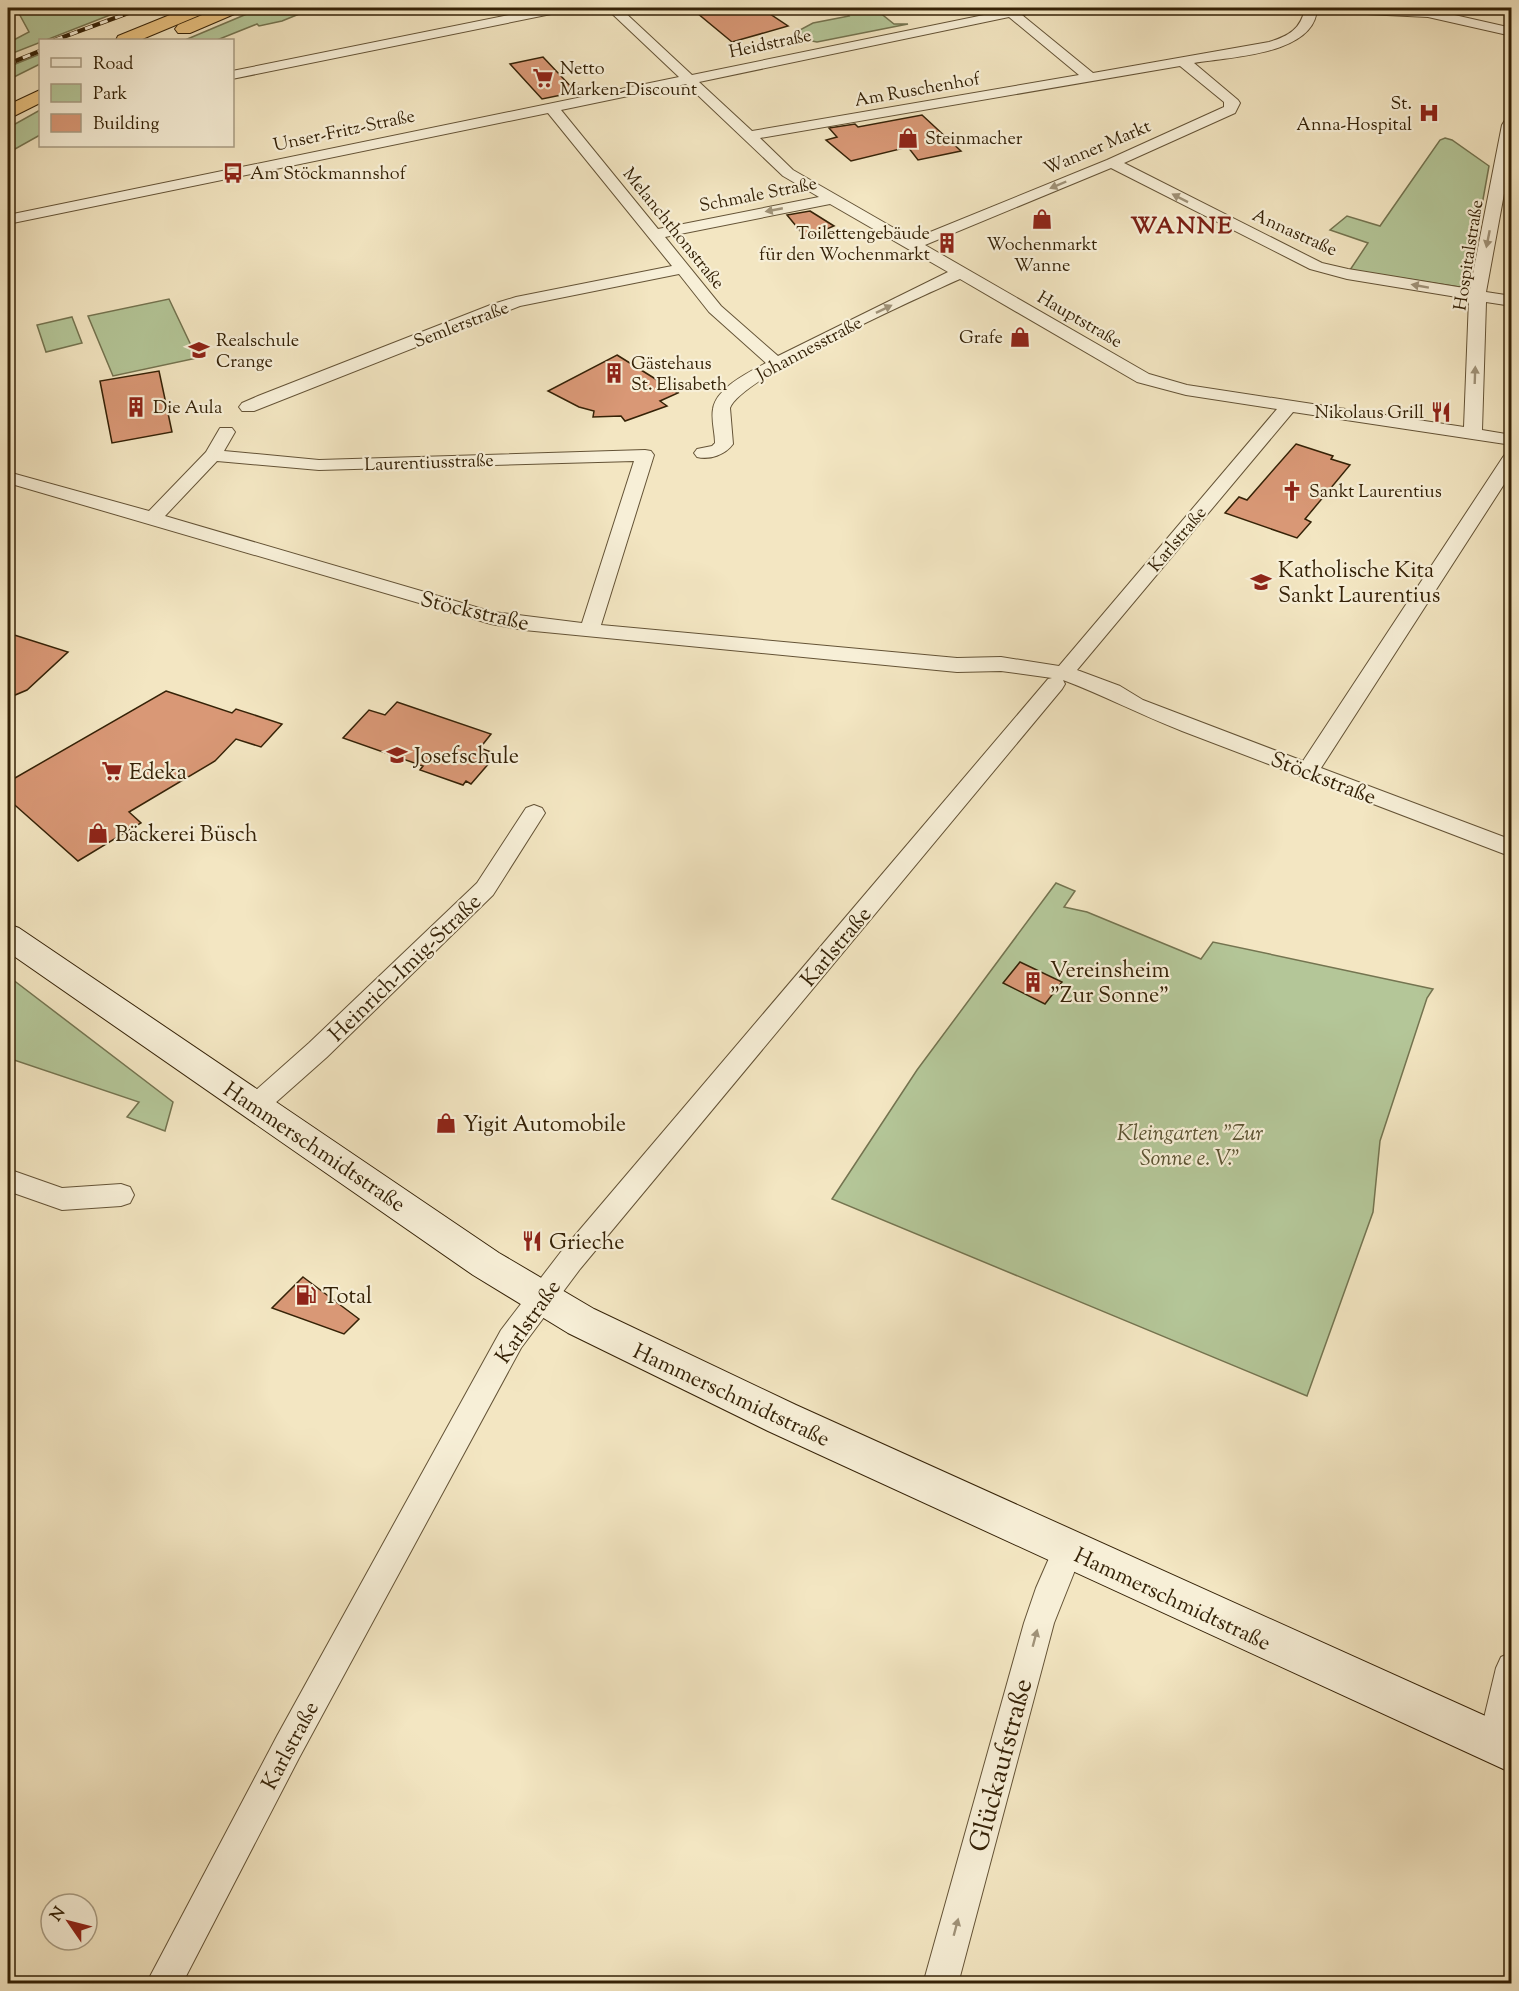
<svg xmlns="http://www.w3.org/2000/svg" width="1519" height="1991" font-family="'Sorts Mill Goudy',serif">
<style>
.green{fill:#b4c698;stroke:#747450;stroke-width:1.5}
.building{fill:#d99876;stroke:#352207;stroke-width:1.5}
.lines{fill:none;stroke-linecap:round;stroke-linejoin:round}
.street-casing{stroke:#645336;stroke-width:2}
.secondary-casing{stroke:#352207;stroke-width:2}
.highway-casing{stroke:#352207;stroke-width:2}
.street{fill:#f7efd7;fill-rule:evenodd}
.secondary{fill:#f7efd7;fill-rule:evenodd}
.highway{fill:#eac381;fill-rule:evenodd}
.rail-casing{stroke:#352207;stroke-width:4.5}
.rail{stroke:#f7efd7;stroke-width:3;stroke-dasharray:8;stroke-linecap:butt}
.oneway{fill:#a09379}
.labels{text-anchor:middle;stroke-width:4.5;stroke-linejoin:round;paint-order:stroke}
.far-street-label{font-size:18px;fill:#352207;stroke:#f7efd7}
.far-poi-label{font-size:18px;fill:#352207;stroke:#f7efd7;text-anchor:start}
.poi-label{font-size:22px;fill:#352207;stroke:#f7efd7;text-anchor:start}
.street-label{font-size:22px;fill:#352207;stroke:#f7efd7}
.park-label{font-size:22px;font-style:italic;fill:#5b5332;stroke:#f7efd7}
.far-district-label{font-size:24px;font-weight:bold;letter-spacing:1.5px;fill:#7a1f14;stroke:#f7efd7}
.near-street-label{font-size:27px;fill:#352207;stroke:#f7efd7}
</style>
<rect width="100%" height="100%" fill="#f3e6c2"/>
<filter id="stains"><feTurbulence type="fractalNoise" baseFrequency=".00333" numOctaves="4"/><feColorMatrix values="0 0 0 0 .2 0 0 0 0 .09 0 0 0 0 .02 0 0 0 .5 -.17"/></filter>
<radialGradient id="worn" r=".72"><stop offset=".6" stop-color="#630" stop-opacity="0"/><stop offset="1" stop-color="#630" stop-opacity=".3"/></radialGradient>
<g class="green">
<path d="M16 8H128L8 55V43L29 32Z"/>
<path d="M261 8H314L282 21 259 26 257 24 217 40H185Z"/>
<path d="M842 8H874L894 24H908L817 42 807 40 796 32 813 23 849 16Z"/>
<path d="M40 54V64L8 80V67Z"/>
<path d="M40 110V135L8 153V128Z"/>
<path d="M1445 138 1452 140 1489 166 1468 283 1465 286 1459 287 1350 270 1368 243 1330 230 1347 216 1380 226 1440 140Z"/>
<path d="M169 299 197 358 113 376 88 316Z"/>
<path d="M72 317 82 343 46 352 37 325Z"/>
<path d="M1056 883 1075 891 1064 907 1087 912 1201 959 1213 942 1433 989 1427 998 1380 1141 1373 1212 1307 1396 832 1199 917 1070Z"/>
<path d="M8 976 173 1102 165 1131 127 1117 139 1102 8 1058Z"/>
</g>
<g class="building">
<path d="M691 8H761L788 26 732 42Z"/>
<path d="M543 57 576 92 542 99 510 64Z"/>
<path d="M922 115 961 151 918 160 908 147 851 161 826 140 837 137 829 128 855 124 858 127Z"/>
<path d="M810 211 834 226 806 238 787 215Z"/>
<path d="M617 355 678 393 660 401 667 406 625 421 621 416 593 417 594 411 579 407 548 391Z"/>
<path d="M159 371 172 432 112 443 100 381Z"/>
<path d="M1296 444 1333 456 1331 459 1350 465 1305 519 1311 522 1297 538 1225 513 1239 497 1247 500Z"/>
<path d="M8 633 68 652 27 690 8 698Z"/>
<path d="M166 691 232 713 236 709 282 724 261 747 236 739 215 761 129 812 141 823 78 861 8 799V782Z"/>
<path d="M397 702 491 734 480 748 497 754 471 784 466 781 463 785 420 770 423 766 343 738 369 710 385 715Z"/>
<path d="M1020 962 1062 982 1045 1004 1003 983Z"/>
<path d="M303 1277 359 1319 344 1334 272 1308Z"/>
</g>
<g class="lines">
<g class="street-casing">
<g id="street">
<path d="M544 8H568L561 12 232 79V71Z"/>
<path d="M606 8H620L692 75 1018 8H1041L1040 11 1022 15 1093 73 1269 42C1289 36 1301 29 1305 8H1317C1316 55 1229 57 1194 63L1238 100 1240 103 1235 113 1124 163 1322 263 1348 269 1470 289 1502 125 1507 117 1512 116V150L1486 292 1512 296V306L1486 302 1482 430 1512 435V445L1293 412 1077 670 1120 686 1143 700 1303 761 1503 457 1506 453 1512 452V472L1321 768 1512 840V857L1182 731C1141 715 1103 695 1063 680L1065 684 1062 689 580 1269 521 1348 299 1758 182 1984H146L277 1736 501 1330 560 1253 1048 679 1052 678 1001 671 957 672 524 630 491 624 8 483V472L149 511 206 452 220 428H232L235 432 224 451 319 460 645 450 651 451 654 455 601 625 957 658 1001 657 1059 666 1277 409 1186 395 1137 382 960 279C922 296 741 377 730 408L733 444C725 455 710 460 697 457L694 453 697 449 712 446 715 443C715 432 711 420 713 409 716 388 749 372 766 363L709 312 679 274 520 306 254 411H242L239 407 242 403 258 396 493 304 516 297 672 266 548 113 8 224V215L679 77ZM1009 17 1079 75 752 131 699 82ZM1180 66 1224 102V107L1107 160 913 239 793 170 760 138ZM686 84 783 176 819 197 658 229 561 110ZM1111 168 1310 269 1347 279 1469 299 1464 427 1187 385 1149 374 925 245ZM830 204 948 272 778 356 721 306 665 237ZM217 461 319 470 634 461 582 623 493 612 165 516Z"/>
<path d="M1318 8 1428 9 1512 28V36L1428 17 1325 12Z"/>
<path d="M534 805 542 808 545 813 493 895 327 1057 265 1112 256 1115 247 1112 243 1105 247 1098 309 1043 477 883 526 808Z"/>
<path d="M8 1169 62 1188 121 1184 130 1187 134 1195 130 1203 121 1206 62 1210 8 1191Z"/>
<path d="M1068 1535 1079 1540 1083 1550 1054 1623 958 1984H923L1024 1623 1036 1588 1057 1540Z"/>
<path d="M1512 1652V1737L1505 1754 1494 1759 1483 1754 1478 1743 1496 1668 1501 1657Z"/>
</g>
</g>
<g class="secondary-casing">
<path id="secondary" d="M8 924 19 928 499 1253 594 1309 796 1405 1512 1728V1773L768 1431 568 1333 473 1275 8 952Z"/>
</g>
<g class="highway-casing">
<g id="highway">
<path d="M187 8H210L207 12 140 40H116L118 36Z"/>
<path d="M219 8H242L239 12 190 33H178L175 29 178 25Z"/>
<path d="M40 90V103L8 119V105Z"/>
</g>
</g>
<use href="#street" class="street"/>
<use href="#secondary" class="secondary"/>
<use href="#highway" class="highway"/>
<g class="rail-casing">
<g id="rail">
<path d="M55 40 142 8"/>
<path d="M8 64 40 51"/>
</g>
</g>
<use href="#rail" class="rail"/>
</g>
<defs><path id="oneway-solid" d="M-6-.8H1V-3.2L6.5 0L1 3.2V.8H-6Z" transform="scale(1.5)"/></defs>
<g class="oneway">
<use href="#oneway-solid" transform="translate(1058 185) rotate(157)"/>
<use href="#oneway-solid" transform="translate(1180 198) rotate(-153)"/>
<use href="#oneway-solid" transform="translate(774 210) rotate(169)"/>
<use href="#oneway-solid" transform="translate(1488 239) rotate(101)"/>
<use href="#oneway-solid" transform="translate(1420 286) rotate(-170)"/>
<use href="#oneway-solid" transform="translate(884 309) rotate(-26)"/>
<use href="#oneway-solid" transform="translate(1475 375) rotate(-88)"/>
<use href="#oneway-solid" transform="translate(1035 1638) rotate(-75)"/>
<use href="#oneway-solid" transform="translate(956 1927) rotate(-75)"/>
</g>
<defs>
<g id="supermarket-bare" transform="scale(1.62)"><path d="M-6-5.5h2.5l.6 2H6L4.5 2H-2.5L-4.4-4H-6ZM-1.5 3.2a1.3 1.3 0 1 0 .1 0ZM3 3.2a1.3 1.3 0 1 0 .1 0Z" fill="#8f2418" stroke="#f7efd7" stroke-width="2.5" paint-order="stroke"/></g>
<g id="hospital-bare" transform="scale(1.62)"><path d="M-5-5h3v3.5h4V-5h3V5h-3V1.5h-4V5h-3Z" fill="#8f2418" stroke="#f7efd7" stroke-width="2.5" paint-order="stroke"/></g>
<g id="shop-bare" transform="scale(1.62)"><path d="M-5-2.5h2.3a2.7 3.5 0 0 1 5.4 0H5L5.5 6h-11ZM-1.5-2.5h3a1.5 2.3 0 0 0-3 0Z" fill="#8f2418" stroke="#f7efd7" stroke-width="2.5" paint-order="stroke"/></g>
<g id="bus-bare" transform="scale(1.62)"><path d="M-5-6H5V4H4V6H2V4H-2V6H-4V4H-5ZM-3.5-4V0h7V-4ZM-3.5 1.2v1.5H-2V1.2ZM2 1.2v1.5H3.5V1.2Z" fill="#8f2418" stroke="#f7efd7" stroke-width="2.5" paint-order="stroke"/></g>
<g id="building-bare" transform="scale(1.62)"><path d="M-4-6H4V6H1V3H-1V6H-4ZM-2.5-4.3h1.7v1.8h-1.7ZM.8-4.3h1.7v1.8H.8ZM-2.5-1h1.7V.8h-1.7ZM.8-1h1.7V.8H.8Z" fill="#8f2418" stroke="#f7efd7" stroke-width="2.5" paint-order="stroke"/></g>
<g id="school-bare" transform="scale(1.62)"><path d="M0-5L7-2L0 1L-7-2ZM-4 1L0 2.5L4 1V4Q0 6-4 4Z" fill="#8f2418" stroke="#f7efd7" stroke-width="2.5" paint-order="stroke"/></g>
<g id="restaurant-bare" transform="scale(1.62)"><path d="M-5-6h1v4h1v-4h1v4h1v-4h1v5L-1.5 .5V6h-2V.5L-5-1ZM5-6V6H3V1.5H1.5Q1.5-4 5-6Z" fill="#8f2418" stroke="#f7efd7" stroke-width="2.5" paint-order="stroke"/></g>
<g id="church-bare" transform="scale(1.62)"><path d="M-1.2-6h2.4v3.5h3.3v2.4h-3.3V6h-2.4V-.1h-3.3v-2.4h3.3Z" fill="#8f2418" stroke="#f7efd7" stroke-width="2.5" paint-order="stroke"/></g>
<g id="fuel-bare" transform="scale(1.62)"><path d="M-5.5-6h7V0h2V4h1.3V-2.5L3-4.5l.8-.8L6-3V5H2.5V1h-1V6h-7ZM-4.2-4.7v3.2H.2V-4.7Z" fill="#8f2418" stroke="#f7efd7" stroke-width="2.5" paint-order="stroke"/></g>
</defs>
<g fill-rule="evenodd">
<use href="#supermarket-bare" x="543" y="78"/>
<use href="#hospital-bare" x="1429" y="113"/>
<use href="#shop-bare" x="908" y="138"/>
<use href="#bus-bare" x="233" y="173"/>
<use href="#shop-bare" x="1042" y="219"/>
<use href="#building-bare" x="947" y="243"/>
<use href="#shop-bare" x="1020" y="337"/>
<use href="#school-bare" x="199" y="350"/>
<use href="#building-bare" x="614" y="373"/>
<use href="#building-bare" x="136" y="407"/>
<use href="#restaurant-bare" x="1441" y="412"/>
<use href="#church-bare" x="1292" y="491"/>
<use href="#school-bare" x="1261" y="582"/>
<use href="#school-bare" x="397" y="755"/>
<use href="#supermarket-bare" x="112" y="771"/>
<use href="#shop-bare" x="98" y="833"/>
<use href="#building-bare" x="1033" y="982"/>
<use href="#shop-bare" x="446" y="1123"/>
<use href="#restaurant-bare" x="532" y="1241"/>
<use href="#fuel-bare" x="306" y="1295"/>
</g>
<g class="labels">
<g class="far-street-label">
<text transform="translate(770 43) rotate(-12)" y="6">Heidstraße</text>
<text transform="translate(917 89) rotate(-10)" y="6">Am Ruschenhof</text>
<text transform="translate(344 130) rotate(-12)" y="6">Unser-Fritz-Straße</text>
<text transform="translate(1097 147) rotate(-23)" y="6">Wanner Markt</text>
<text transform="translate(758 194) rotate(-11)" y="6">Schmale Straße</text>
<text transform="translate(674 228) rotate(51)" y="6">Melanchthonstraße</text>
<text transform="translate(1295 232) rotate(24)" y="6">Annastraße</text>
<text transform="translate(1468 255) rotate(-81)" y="6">Hospitalstraße</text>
<text transform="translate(1080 319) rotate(30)" y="6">Hauptstraße</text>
<text transform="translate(461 324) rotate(-21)" y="6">Semlerstraße</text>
<text transform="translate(809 348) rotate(-28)" y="6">Johannesstraße</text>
<text transform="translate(429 462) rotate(-2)" y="6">Laurentiusstraße</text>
<text transform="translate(1177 539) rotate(-50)" y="6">Karlstraße</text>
</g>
<g class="far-poi-label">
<text x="560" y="74">Netto<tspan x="560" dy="21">Marken-Discount</tspan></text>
<text x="1412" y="109" text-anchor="end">St.<tspan x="1412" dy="21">Anna-Hospital</tspan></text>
<text x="925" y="144">Steinmacher</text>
<text x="250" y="179">Am Stöckmannshof</text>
<text x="930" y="239" text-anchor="end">Toilettengebäude<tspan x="930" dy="21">für den Wochenmarkt</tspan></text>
<text x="1042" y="250" text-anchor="middle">Wochenmarkt<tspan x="1042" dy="21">Wanne</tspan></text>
<text x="1003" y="343" text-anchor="end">Grafe</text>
<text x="216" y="346">Realschule<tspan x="216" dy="21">Crange</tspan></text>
<text x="631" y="369">Gästehaus<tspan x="631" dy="21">St. Elisabeth</tspan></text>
<text x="153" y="413">Die Aula</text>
<text x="1424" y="418" text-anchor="end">Nikolaus Grill</text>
<text x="1309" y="497">Sankt Laurentius</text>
</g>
<g class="poi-label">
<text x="1278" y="577">Katholische Kita<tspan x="1278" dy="25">Sankt Laurentius</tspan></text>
<text x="414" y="763">Josefschule</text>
<text x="129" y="779">Edeka</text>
<text x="115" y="841">Bäckerei Büsch</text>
<text x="1050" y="977">Vereinsheim<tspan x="1050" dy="25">"Zur Sonne"</tspan></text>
<text x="463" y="1131">Yigit Automobile</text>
<text x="549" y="1249">Grieche</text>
<text x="323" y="1303">Total</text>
</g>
<g class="street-label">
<text transform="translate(475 610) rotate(13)" y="8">Stöckstraße</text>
<text transform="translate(1324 777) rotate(21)" y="8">Stöckstraße</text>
<text transform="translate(835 946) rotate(-50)" y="8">Karlstraße</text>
<text transform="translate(404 967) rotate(-44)" y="8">Heinrich-Imig-Straße</text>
<text transform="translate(315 1146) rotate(34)" y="8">Hammerschmidtstraße</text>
<text transform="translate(527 1321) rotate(-55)" y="8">Karlstraße</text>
<text transform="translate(732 1394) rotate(25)" y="8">Hammerschmidtstraße</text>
<text transform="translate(1173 1598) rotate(25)" y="8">Hammerschmidtstraße</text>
<text transform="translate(289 1745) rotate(-62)" y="8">Karlstraße</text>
</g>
<g class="park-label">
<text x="1190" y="1140">Kleingarten "Zur<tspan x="1190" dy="25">Sonne e. V."</tspan></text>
</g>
<g class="far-district-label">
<text x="1182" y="233">WANNE</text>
</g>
<g class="near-street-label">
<text transform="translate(1000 1765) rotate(-75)" y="9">Glückaufstraße</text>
</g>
</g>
<rect width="1519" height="1991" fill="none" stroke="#f3e6c2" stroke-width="30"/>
<rect x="9" y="9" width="1501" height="1973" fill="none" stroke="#352207" stroke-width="3"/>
<rect x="15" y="15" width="1489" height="1961" fill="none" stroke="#352207" stroke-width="1.5"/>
<rect x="39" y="39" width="195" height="108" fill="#f7efd7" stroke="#a99d84" stroke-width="1.5"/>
<rect x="51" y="58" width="30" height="9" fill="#f7efd7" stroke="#a99d84" stroke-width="1.5"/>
<text x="93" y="69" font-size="18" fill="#352207">Road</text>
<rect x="51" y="84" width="30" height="18" fill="#b4c698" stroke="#a99d84" stroke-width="1.5"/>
<text x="93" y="99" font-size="18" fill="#352207">Park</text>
<rect x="51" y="114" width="30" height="18" fill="#d99876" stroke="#a99d84" stroke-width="1.5"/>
<text x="93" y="129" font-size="18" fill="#352207">Building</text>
<g transform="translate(69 1922) rotate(305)"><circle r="28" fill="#f7efd7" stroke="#a99d84" stroke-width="1.5"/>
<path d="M0-4.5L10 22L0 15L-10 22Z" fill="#8f2418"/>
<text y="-9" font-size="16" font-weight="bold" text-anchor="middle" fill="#352207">N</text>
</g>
<rect width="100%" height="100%" filter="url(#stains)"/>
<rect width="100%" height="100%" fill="url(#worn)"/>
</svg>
